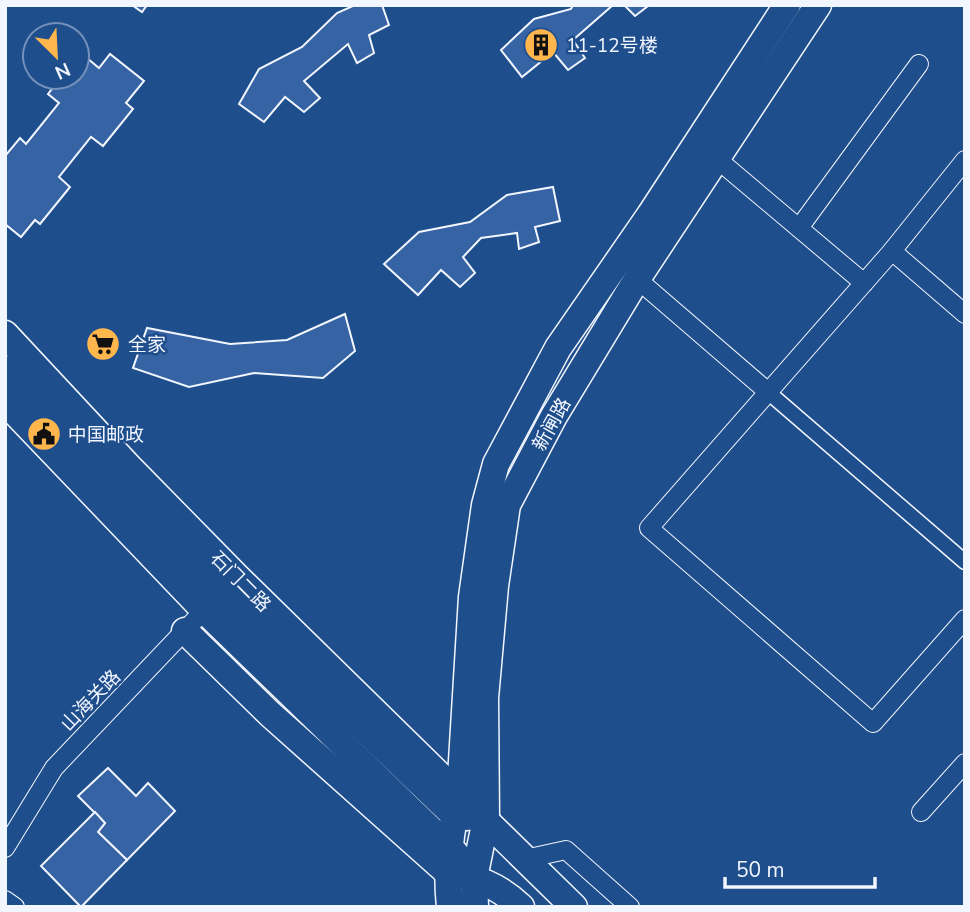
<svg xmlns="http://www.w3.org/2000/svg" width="970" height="912" font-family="'Nunito Sans','Noto Sans SC',sans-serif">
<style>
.building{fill:#3563a3;stroke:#f2f6ff;stroke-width:2}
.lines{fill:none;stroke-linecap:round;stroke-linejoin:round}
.pedestrian-casing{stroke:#f2f6ff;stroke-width:17}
.minor-casing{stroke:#f2f6ff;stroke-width:20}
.secondary-casing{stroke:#f2f6ff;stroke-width:29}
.pedestrian{stroke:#1f4e8c;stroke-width:14}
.minor{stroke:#1f4e8c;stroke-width:18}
.secondary{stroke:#1f4e8c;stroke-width:26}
.labels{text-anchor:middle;stroke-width:5;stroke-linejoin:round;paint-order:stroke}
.poi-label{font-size:19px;fill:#f2f6ff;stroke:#1f4e8c;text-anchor:start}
.street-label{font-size:19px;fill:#f2f6ff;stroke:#1f4e8c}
</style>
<rect width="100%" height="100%" fill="#1f4e8c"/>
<g class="building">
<path d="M132 5H147L142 12Z"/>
<path d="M355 5H382L389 25 369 35 374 53 357 63 348 44 304 81 320 98 304 112 285 97 264 122 239 104 259 69 302 47 337 13Z"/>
<path d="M573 5H613L573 40 585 58 568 70 553 52 522 77 501 50 534 19 571 9Z"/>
<path d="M624 5H648V6L635 16Z"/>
<path d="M81 53 99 68 110 54 144 81 126 103 133 109 103 146 91 137 59 177 70 187 40 224 35 220 21 237 5 224V156L20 138 26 144 59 103 48 94 61 77H77V58Z"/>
<path d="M553 187 560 221 535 227 539 242 519 249 517 233 481 238 463 257 475 273 460 287 441 270 418 295 384 264 419 232 470 222 507 195Z"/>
<path d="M345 314 355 351 323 378 254 373 189 387 133 368 147 328 230 344 287 340Z"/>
<path d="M108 768 136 796 148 783 175 811 127 860 98 832 105 823 78 796Z"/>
<path d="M95 812 105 823 98 832 127 860 81 907 41 866Z"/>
</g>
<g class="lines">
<g class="pedestrian-casing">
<path id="pedestrian" d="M768 392 965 562"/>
</g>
<g class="minor-casing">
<g id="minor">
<path d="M717 159 864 283"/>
<path d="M799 228 919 64"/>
<path d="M892 251 965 160"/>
<path d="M637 279 768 392"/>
<path d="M965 314 892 251 649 528 873 723 965 619"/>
<path d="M921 812 965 763"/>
<path d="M5 848 54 768 211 603"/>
<path d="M525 859 566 850 630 907"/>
<path d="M5 900 15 907"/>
</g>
</g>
<g class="secondary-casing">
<g id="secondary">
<path d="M5 334 129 467 237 577 574 907"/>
<path d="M5 369 220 592 454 815 467 817"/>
<path d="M5 402 204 610 456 854"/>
<path d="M185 631 270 714 446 871C477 879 497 884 521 907"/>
<path d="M450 907C446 868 449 831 460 794L472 597 485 505 496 464 558 348 650 215 787 5"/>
<path d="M475 907 474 878 486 819 485 698 495 586 507 505 554 416 637 279 818 5"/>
</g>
</g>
<use href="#pedestrian" class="pedestrian"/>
<use href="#minor" class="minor"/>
<use href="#secondary" class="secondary"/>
</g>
<defs>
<g id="building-disc" transform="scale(1.75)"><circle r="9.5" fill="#ffb74d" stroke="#1f4e8c"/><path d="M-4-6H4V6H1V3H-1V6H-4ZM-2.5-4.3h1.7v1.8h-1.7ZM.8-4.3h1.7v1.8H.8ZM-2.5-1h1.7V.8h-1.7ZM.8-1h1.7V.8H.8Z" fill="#111"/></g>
<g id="supermarket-disc" transform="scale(1.75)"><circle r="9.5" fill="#ffb74d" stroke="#1f4e8c"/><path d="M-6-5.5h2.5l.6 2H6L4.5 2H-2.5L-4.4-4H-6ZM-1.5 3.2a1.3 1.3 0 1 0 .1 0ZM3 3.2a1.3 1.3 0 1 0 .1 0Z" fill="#111"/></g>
<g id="civic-disc" transform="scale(1.75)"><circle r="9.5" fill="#ffb74d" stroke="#1f4e8c"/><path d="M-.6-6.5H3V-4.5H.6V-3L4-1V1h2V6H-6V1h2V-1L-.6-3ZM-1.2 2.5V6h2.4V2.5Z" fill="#111"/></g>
</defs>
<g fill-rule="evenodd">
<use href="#building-disc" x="541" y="45"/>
<use href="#supermarket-disc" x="103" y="344"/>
<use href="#civic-disc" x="44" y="434"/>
</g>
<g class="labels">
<g class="poi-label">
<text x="566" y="52">11-12号楼</text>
<text x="128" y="351">全家</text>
<text x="68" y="441">中国邮政</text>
</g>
<g class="street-label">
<text transform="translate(551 424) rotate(-61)" y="7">新闸路</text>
<text transform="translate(241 581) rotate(45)" y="7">石门二路</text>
<text transform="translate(90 700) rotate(-46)" y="7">山海关路</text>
</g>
</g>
<rect width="970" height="912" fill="none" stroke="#f2f6ff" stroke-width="14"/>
<g transform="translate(56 56) rotate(156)"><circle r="33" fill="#1f4e8c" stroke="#7391ba" stroke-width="2"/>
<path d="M0-5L12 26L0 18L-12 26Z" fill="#ffb74d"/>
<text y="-10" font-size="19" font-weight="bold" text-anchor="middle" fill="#f2f6ff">N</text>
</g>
<path d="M725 877v10h150v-10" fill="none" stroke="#f2f6ff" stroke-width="3.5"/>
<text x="736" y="877" font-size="21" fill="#f2f6ff" stroke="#1f4e8c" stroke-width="5" paint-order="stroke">50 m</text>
</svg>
